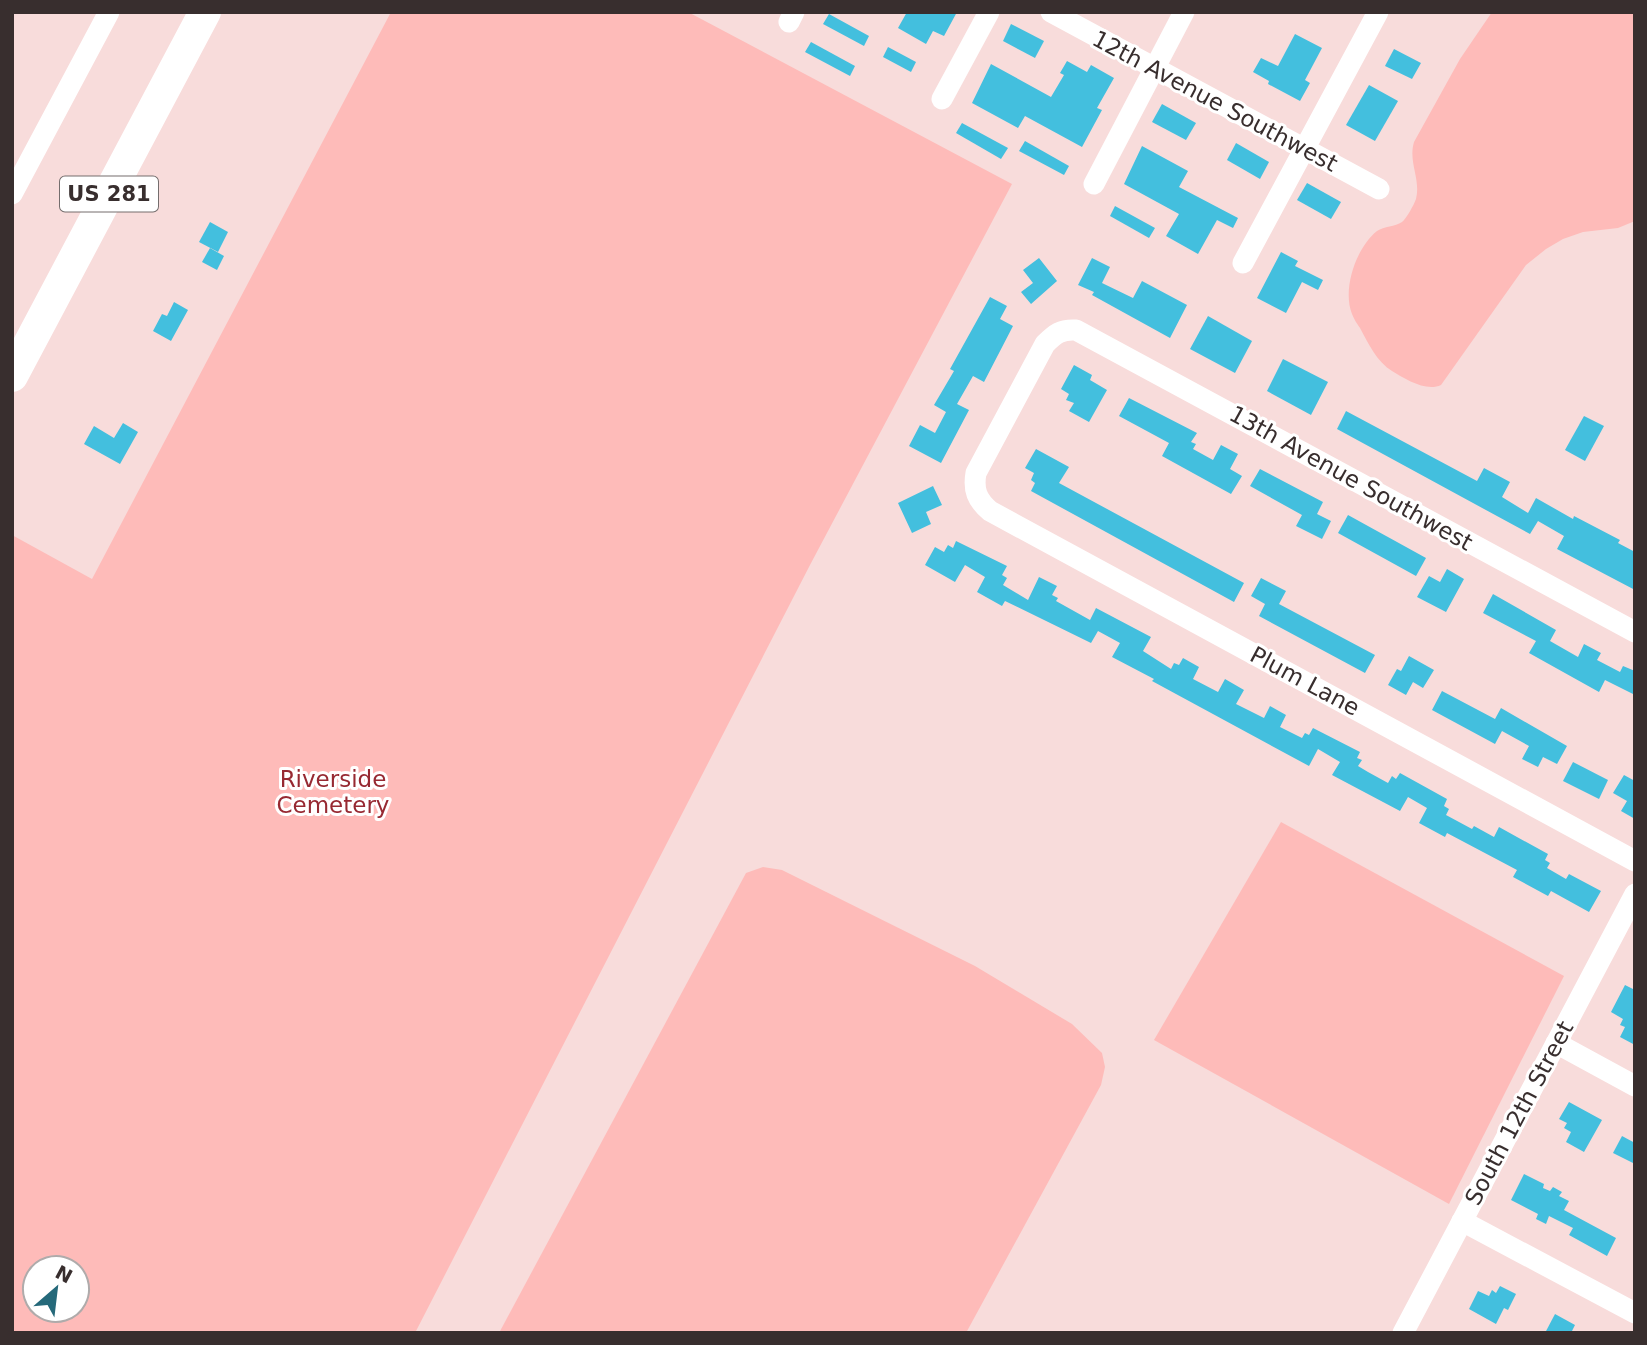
<svg xmlns="http://www.w3.org/2000/svg" width="1647" height="1345" font-family="'DejaVu Sans',sans-serif">
<style>
.green{fill:#febbb9;fill-rule:evenodd}
.building{fill:#43bfde}
.lines{fill:none;stroke-linecap:round;stroke-linejoin:round}
.minor{stroke:#fff;stroke-width:21}
.highway{stroke:#fff;stroke-width:32}
.labels{text-anchor:middle;stroke-width:6;stroke-linejoin:round;paint-order:stroke}
.shield{fill:#fff;stroke:#746d6d;stroke-width:2}
.shield-label{font-size:21px;font-weight:bold;fill:#382e2e}
.street-label{font-size:23px;fill:#382e2e;stroke:#fff}
.park-label{font-size:23px;fill:#972932;stroke:#fff}
</style>
<rect width="100%" height="100%" fill="#f8dcdb"/>
<g class="green">
<path d="M391 12H688L1012 184 810 565 415 1333H12V535L92 579ZM77 1268V1310H35V1268Z"/>
<path d="M1492 12H1635V221L1618 228 1583 232 1563 239 1546 249 1526 265 1441 385C1426 392 1405 379 1392 371 1377 362 1368 343 1360 328 1357 324 1354 319 1352 314 1342 289 1356 248 1377 231 1384 226 1395 227 1402 222 1406 219 1414 205 1416 199 1421 179 1408 162 1414 142L1460 59Z"/>
<path d="M1281 822 1564 976 1449 1204 1154 1040Z"/>
<path d="M763 867 782 870 975 966 1072 1024 1102 1053 1105 1067 1101 1085 966 1333H499L746 873Z"/>
</g>
<g class="building">
<path d="M907 12H957L944 36 933 31 926 44 898 28Z"/>
<path d="M829 14 869 36 864 46 823 24Z"/>
<path d="M1011 24 1044 41 1035 58 1003 41Z"/>
<path d="M1295 34 1322 48 1305 80 1310 83 1300 101 1268 84 1269 81 1253 72 1261 58 1278 66Z"/>
<path d="M811 42 855 66 850 76 805 52Z"/>
<path d="M888 47 916 62 911 72 883 57Z"/>
<path d="M1394 49 1421 63 1412 79 1385 66Z"/>
<path d="M1067 61 1087 72 1091 65 1114 78 1097 108 1102 110 1082 147 1025 116 1018 128 972 103 991 64 1051 97 1064 75 1060 73Z"/>
<path d="M1369 85 1398 101 1375 141 1346 125Z"/>
<path d="M1162 104 1196 123 1186 140 1152 122Z"/>
<path d="M962 123 1008 148 1001 159 956 133Z"/>
<path d="M1025 141 1069 166 1064 175 1019 151Z"/>
<path d="M1236 143 1269 162 1260 179 1227 160Z"/>
<path d="M1142 146 1188 171 1179 187 1238 218 1233 228 1217 220 1198 254 1166 236 1179 214 1124 184Z"/>
<path d="M1307 183 1341 202 1331 219 1297 200Z"/>
<path d="M1115 206 1155 228 1149 238 1110 216Z"/>
<path d="M210 222 228 232 218 252 199 242Z"/>
<path d="M210 248 224 256 217 270 202 262Z"/>
<path d="M1281 252 1298 261 1295 266 1323 280 1318 290 1302 282 1286 313 1257 298Z"/>
<path d="M1039 258 1057 281 1031 304 1021 292 1033 283 1023 270Z"/>
<path d="M1092 258 1110 267 1102 283 1133 298 1142 281 1187 305 1170 338 1092 295 1094 292 1078 285Z"/>
<path d="M990 297 1007 306 1000 319 1013 326 984 382 973 376 957 404 969 410 941 463 909 446 920 425 935 433 946 412 934 405 954 371 950 369Z"/>
<path d="M174 302 188 310 171 341 153 331 162 314 167 316Z"/>
<path d="M1208 316 1252 341 1235 373 1190 349Z"/>
<path d="M1283 359 1328 382 1311 415 1267 391Z"/>
<path d="M1074 365 1092 375 1090 380 1107 390 1089 422 1069 411 1074 403 1066 400 1069 394 1061 389Z"/>
<path d="M1129 398 1197 433 1191 442 1196 444 1193 449 1213 460 1221 445 1238 454 1230 469 1242 476 1231 494 1162 456 1169 443 1119 416Z"/>
<path d="M1346 411 1477 481 1484 468 1510 482 1502 497 1528 513 1536 498 1573 519 1574 516 1620 540 1618 543 1635 552V590L1557 549 1564 536 1538 521 1530 534 1337 429Z"/>
<path d="M1584 416 1604 426 1585 461 1565 450Z"/>
<path d="M123 423 138 432 120 464 84 444 94 426 114 438Z"/>
<path d="M1036 449 1069 467 1059 483 1244 583 1234 602 1031 491 1035 483 1031 480 1034 473 1025 468Z"/>
<path d="M1260 469 1323 502 1317 514 1331 521 1322 539 1296 526 1302 515 1250 486Z"/>
<path d="M933 486 942 505 926 512 931 524 912 533 898 503Z"/>
<path d="M1348 515 1426 558 1416 576 1338 533Z"/>
<path d="M956 541 1007 566 1002 575 1007 578 1003 585 1028 600 1039 577 1057 586 1052 595 1058 598 1056 601 1090 620 1096 608 1151 637 1143 651 1171 669 1174 663 1179 665 1183 658 1199 667 1193 679 1218 692 1225 679 1244 690 1236 704 1264 718 1270 706 1286 715 1280 727 1302 738 1305 733 1309 735 1313 728 1360 752 1357 758 1362 760 1358 766 1368 772 1388 783 1392 776 1396 779 1400 773 1447 799 1444 806 1449 809 1446 815 1472 829 1474 826 1494 837 1499 827 1548 854 1545 860 1550 863 1547 868 1566 879 1569 874 1601 891 1589 912 1551 891 1548 896 1513 877 1517 870 1447 833 1445 837 1419 823 1427 808 1408 797 1400 811 1332 775 1340 762 1318 749 1309 766 1152 681 1154 679 1112 657 1120 643 1098 631 1091 643 1005 601 1002 606 977 592 985 577 965 565 955 582 925 565 935 547 944 552 948 545 953 548Z"/>
<path d="M1447 569 1464 579 1446 612 1417 597 1429 576 1440 582Z"/>
<path d="M1261 578 1286 591 1279 604 1375 655 1365 673 1259 616 1265 604 1251 596Z"/>
<path d="M1493 594 1556 630 1550 641 1578 657 1584 644 1601 653 1597 660 1620 672 1623 666 1635 671V695L1605 680 1599 692 1529 653 1536 641 1483 613Z"/>
<path d="M1409 656 1434 670 1423 688 1413 682 1406 695 1388 685 1397 669 1401 671Z"/>
<path d="M1442 691 1495 719 1501 708 1567 746 1557 764 1543 757 1538 767 1522 759 1529 746 1502 731 1495 744 1432 710Z"/>
<path d="M1573 762 1608 780 1599 799 1563 781Z"/>
<path d="M1624 775 1635 781V819L1621 811 1627 801 1613 793Z"/>
<path d="M1625 985 1635 990V1045L1620 1037 1625 1027 1620 1025 1623 1019 1611 1012Z"/>
<path d="M1569 1102 1602 1120 1584 1152 1566 1142 1571 1132 1564 1128 1567 1123 1559 1119Z"/>
<path d="M1622 1136 1635 1143V1164L1613 1153Z"/>
<path d="M1524 1174 1544 1184 1543 1188 1550 1191 1553 1187 1562 1192 1559 1196 1569 1201 1564 1210 1616 1238 1607 1256 1569 1235 1573 1228 1549 1216 1546 1224 1536 1219 1538 1214 1511 1200Z"/>
<path d="M1500 1286 1516 1294 1508 1310 1504 1308 1496 1324 1469 1309 1478 1291 1489 1296 1492 1290 1496 1293Z"/>
<path d="M1555 1314 1575 1325 1571 1333H1545Z"/>
</g>
<g class="lines">
<g class="minor">
<path d="M1051 12 1379 189"/>
<path d="M789 22 794 12"/>
<path d="M942 99 989 12"/>
<path d="M1094 184 1184 12"/>
<path d="M12 194 109 12"/>
<path d="M1243 263 1378 12"/>
<path d="M1635 632 1076 330C1061 329 1055 334 1045 344L976 473C973 490 977 500 990 511L1635 861"/>
<path d="M1556 1043 1635 1086"/>
<path d="M1462 1221 1635 1313"/>
<path d="M1403 1333 1635 894"/>
</g>
<path class="highway" d="M12 376 205 12"/>
</g>
<g class="labels">
<rect class="shield" x="60" y="176.5" width="98" height="35" rx="5"/>
<g class="shield-label">
<text x="109" y="201">US 281</text>
</g>
<g class="street-label">
<text transform="translate(1215 101) rotate(28)" y="8">12th Avenue Southwest</text>
<text transform="translate(1351 478) rotate(29)" y="8">13th Avenue Southwest</text>
<text transform="translate(1305 681) rotate(28)" y="8">Plum Lane</text>
<text transform="translate(1519 1113) rotate(-62)" y="8">South 12th Street</text>
</g>
<g class="park-label">
<text x="333" y="787">Riverside<tspan x="333" dy="26">Cemetery</tspan></text>
</g>
</g>
<rect width="1647" height="1345" fill="none" stroke="#382e2e" stroke-width="28"/>
<g transform="translate(56 1289) rotate(28)"><circle r="33" fill="#ffffff" stroke="#afabab" stroke-width="2"/>
<path d="M0-5L12 26L0 18L-12 26Z" fill="#25697a"/>
<text y="-10" font-size="19" font-weight="bold" text-anchor="middle" fill="#382e2e">N</text>
</g>
</svg>
